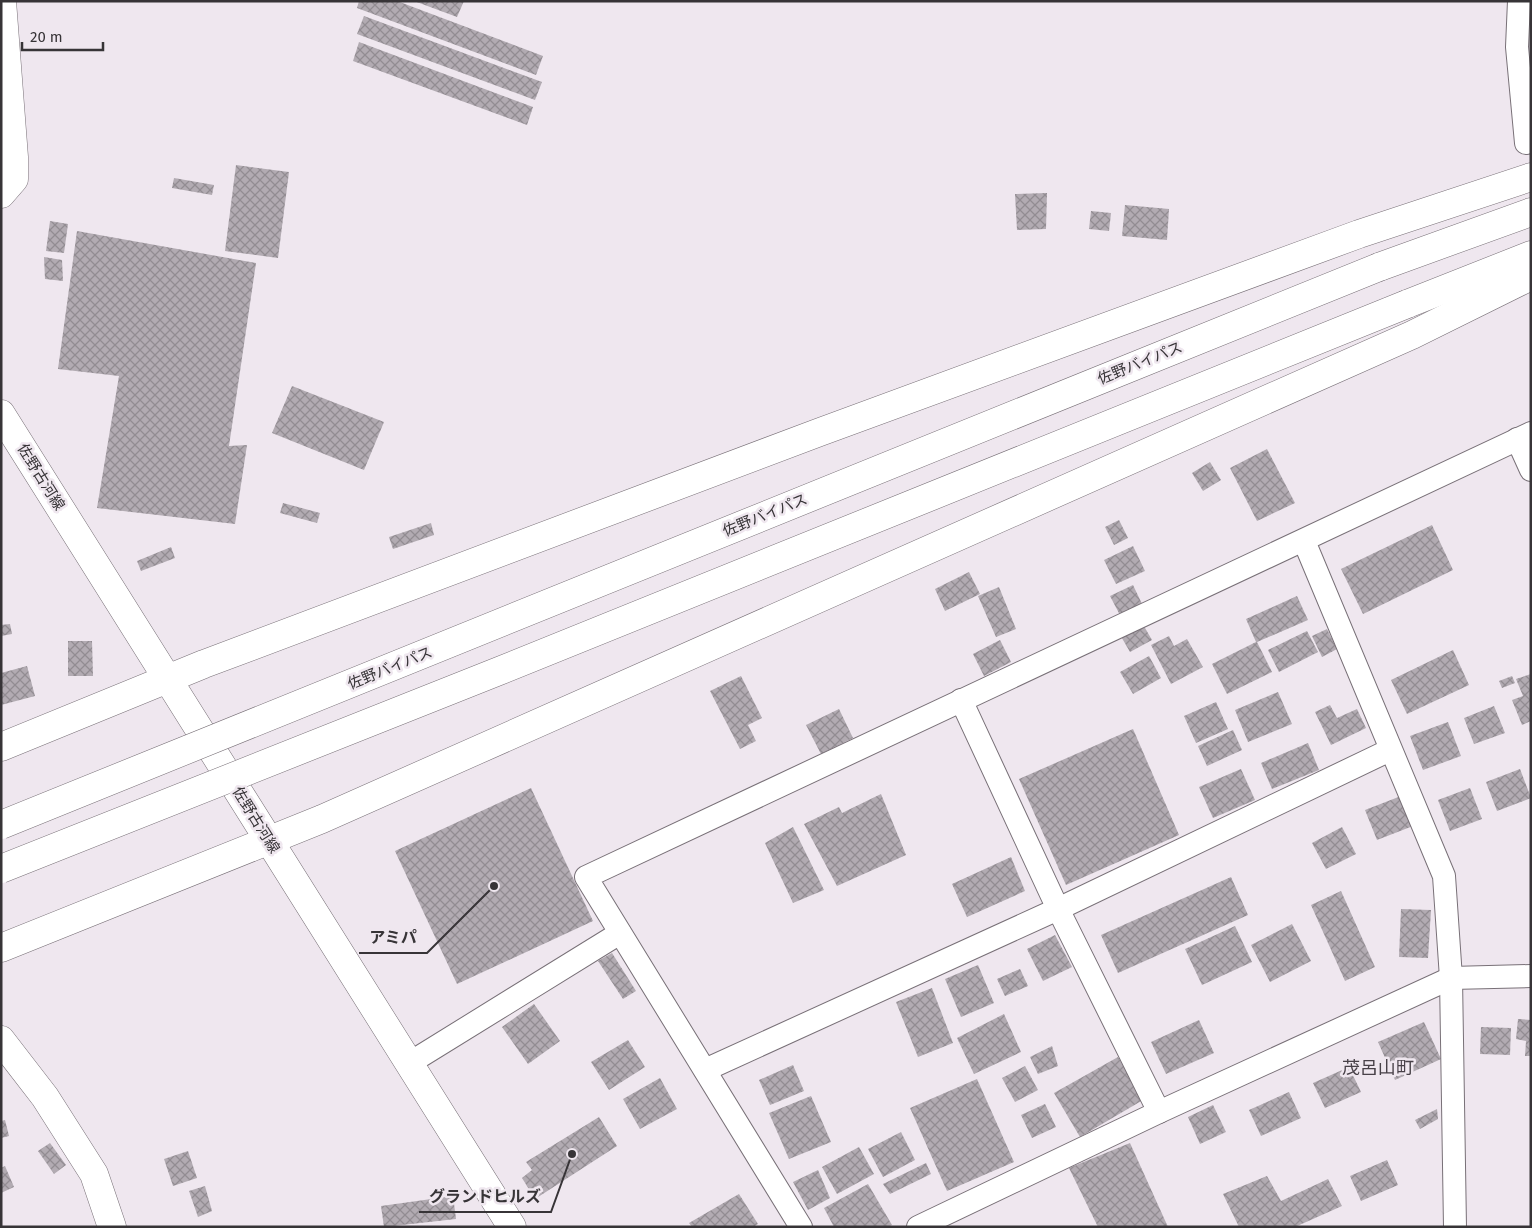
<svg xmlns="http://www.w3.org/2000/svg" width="1532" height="1228" font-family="'Fira Sans','Noto Sans JP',sans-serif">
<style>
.building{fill:url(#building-cross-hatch)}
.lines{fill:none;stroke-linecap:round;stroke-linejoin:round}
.minor-casing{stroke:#787077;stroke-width:24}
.tertiary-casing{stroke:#787077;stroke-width:29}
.primary-casing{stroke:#787077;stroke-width:29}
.trunk-casing{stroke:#787077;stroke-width:29}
.minor{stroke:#fff;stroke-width:22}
.tertiary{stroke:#fff;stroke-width:28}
.primary{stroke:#fff;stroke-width:28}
.trunk{stroke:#fff;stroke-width:28}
.trunk-bridge-casing{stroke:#787077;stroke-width:29;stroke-linecap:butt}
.trunk-bridge{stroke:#fff;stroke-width:28}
.labels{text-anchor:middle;stroke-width:5;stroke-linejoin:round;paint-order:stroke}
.street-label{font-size:15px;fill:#373437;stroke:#efe7ef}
.quarter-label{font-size:18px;fill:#484148;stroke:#efe7ef}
.leader{fill:none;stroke:#373437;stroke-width:2}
.callout-dot{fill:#373437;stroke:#efe7ef;stroke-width:2}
.callout-label{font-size:16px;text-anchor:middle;font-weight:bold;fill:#373437;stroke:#efe7ef;stroke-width:5;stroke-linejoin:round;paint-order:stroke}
</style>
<defs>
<pattern id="building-cross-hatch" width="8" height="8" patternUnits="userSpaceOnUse" patternTransform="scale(1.25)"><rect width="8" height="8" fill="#b2abb2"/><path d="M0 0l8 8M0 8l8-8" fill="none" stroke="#928c92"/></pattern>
</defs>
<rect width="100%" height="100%" fill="#efe7ef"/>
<g class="building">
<path d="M359 1H397L543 56 536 75 357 8Z"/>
<path d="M414 1H464L457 17Z"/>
<path d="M364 16 542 82 535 100 357 34Z"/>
<path d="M359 42 533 107 527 125 353 61Z"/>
<path d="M236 165 289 172 278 258 225 251Z"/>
<path d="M174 178 214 185 212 195 172 188Z"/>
<path d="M1047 193 1046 229 1017 230 1015 194Z"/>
<path d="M1125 205 1169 209 1167 240 1122 236Z"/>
<path d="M1091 211 1111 213 1109 231 1089 229Z"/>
<path d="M50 221 68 224 64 253 46 251Z"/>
<path d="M77 231 256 263 229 446 247 445 235 524 97 508 119 376 58 369Z"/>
<path d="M44 257 62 260 63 281 45 279Z"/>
<path d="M292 386 384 422 364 470 272 433Z"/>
<path d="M1267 449 1295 503 1257 521 1230 468Z"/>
<path d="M1210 462 1221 480 1203 491 1192 473Z"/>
<path d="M283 503 320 513 317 523 280 513Z"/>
<path d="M1119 520 1128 538 1114 545 1105 527Z"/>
<path d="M431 523 434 535 393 549 389 537Z"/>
<path d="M1432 525 1453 570 1363 614 1341 569Z"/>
<path d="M1133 546 1145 571 1116 584 1104 560Z"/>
<path d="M171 547 175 558 141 571 137 561Z"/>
<path d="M969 572 980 594 945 611 935 589Z"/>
<path d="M1133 585 1143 606 1121 617 1110 596Z"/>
<path d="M999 587 1016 629 996 637 978 596Z"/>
<path d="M1297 596 1308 620 1257 642 1272 672 1227 694 1212 664 1256 642 1246 619Z"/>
<path d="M1141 621 1152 640 1130 652 1119 633Z"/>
<path d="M10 624 12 634 1 636V625Z"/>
<path d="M1327 629 1337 649 1322 657 1312 636Z"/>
<path d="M1307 631 1318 652 1279 672 1268 650Z"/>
<path d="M1169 636 1174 646 1187 639 1203 667 1171 684 1151 645Z"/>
<path d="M1000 640 1011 662 984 676 973 654Z"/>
<path d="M68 641H92L93 676H68Z"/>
<path d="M1453 650 1469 685 1407 714 1391 680Z"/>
<path d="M1149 656 1161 678 1133 694 1120 672Z"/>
<path d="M27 666 35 696 1 705V673Z"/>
<path d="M1531 674V721L1522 725 1512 700 1523 696 1516 679Z"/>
<path d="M741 676 762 718 748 725 756 741 740 749 710 691Z"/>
<path d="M1512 676 1515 683 1502 688 1499 681Z"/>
<path d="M1278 692 1292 724 1248 742 1235 710Z"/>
<path d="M1216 702 1228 729 1196 743 1184 716Z"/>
<path d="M1330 705 1337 718 1357 709 1366 728 1331 745 1315 712Z"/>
<path d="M1494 706 1505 733 1474 744 1464 718Z"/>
<path d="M839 709 853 738 821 754 806 725Z"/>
<path d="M1448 722 1461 756 1423 770 1410 736Z"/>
<path d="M1133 729 1179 835 1066 885 1019 779Z"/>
<path d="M1233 730 1242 750 1207 766 1198 746Z"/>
<path d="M1308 743 1319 770 1272 789 1261 763Z"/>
<path d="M1241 769 1255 800 1213 818 1199 787Z"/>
<path d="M1520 769 1531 798 1497 811 1486 782Z"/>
<path d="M531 788 593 921 457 984 395 851Z"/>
<path d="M1470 788 1482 819 1450 831 1438 800Z"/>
<path d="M881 794 906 855 837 886 804 824 839 807 842 813Z"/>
<path d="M1401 796 1413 826 1377 840 1365 810Z"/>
<path d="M793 827 824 890 793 903 765 843Z"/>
<path d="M1342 827 1356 854 1326 869 1312 843Z"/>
<path d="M1011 857 1025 891 967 917 952 884Z"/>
<path d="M1231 877 1248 915 1118 973 1101 935Z"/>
<path d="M1341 891 1375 967 1345 981 1311 905Z"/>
<path d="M1401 909 1431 910 1428 958 1399 957Z"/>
<path d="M1292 924 1311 961 1270 982 1251 945Z"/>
<path d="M1235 926 1252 962 1202 985 1185 949Z"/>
<path d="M1055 935 1072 967 1043 981 1027 949Z"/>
<path d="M612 953 636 991 623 999 598 961Z"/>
<path d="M978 965 994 1003 961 1017 945 979Z"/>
<path d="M1020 969 1028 986 1005 996 997 979Z"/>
<path d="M932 988 953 1043 918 1057 896 1002Z"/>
<path d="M534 1004 560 1041 528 1064 502 1027Z"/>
<path d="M1004 1014 1021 1052 974 1074 957 1038Z"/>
<path d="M1518 1019 1531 1020V1056H1525L1526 1041 1516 1039Z"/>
<path d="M1199 1020 1214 1053 1166 1074 1151 1042Z"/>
<path d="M1424 1022 1441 1059 1395 1080 1378 1042Z"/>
<path d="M1481 1027 1511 1028 1510 1055 1480 1054Z"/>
<path d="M628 1040 645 1067 609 1090 591 1062Z"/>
<path d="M1052 1046 1058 1066 1038 1074 1030 1057Z"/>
<path d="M1118 1057 1143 1100 1080 1137 1054 1093Z"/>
<path d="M793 1065 804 1091 770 1105 759 1080Z"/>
<path d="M1025 1066 1038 1090 1015 1102 1002 1078Z"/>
<path d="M1349 1067 1361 1092 1325 1108 1313 1083Z"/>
<path d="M660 1078 677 1109 640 1129 623 1099Z"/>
<path d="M977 1079 1014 1162 947 1191 910 1108Z"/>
<path d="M1289 1092 1301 1118 1261 1136 1249 1110Z"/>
<path d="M811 1096 831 1142 789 1159 769 1113Z"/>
<path d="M1045 1104 1056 1127 1032 1138 1021 1115Z"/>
<path d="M1213 1105 1226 1132 1200 1144 1188 1117Z"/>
<path d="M1437 1109 1438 1119 1420 1129 1415 1120Z"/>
<path d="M599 1117 617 1146 535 1199 522 1178 532 1170 526 1162Z"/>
<path d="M5 1120 9 1136 1 1138V1121Z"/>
<path d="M901 1132 915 1160 883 1177 868 1149Z"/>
<path d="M50 1143 66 1165 54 1174 38 1151Z"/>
<path d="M1130 1143 1168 1227H1098L1069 1168Z"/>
<path d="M859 1147 874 1174 837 1194 822 1167Z"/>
<path d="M188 1151 197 1178 173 1186 164 1159Z"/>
<path d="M1387 1160 1398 1185 1361 1201 1350 1176Z"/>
<path d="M926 1163 931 1174 890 1194 883 1184Z"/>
<path d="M5 1166 14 1187 1 1193V1168Z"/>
<path d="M818 1170 830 1198 808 1210 793 1182Z"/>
<path d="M1267 1176 1281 1201 1328 1179 1342 1206 1295 1227H1239L1223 1194Z"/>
<path d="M868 1184 892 1225 888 1227H834L824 1208Z"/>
<path d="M205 1186 212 1211 198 1217 189 1191Z"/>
<path d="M739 1194 758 1224 753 1227H692L689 1223Z"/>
<path d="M453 1196 456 1219 384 1227 381 1206Z"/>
</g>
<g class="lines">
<g class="minor-casing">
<g id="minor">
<path d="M1519 1 1517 47 1526 143 1531 141"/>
<path d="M1517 439 1531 470"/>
<path d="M1304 541 1444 876 1451 978 1455 1227"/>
<path d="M961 700 1058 909 1159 1112"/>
<path d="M408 1064 620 933"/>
<path d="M705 1070 1058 909 1390 750"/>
<path d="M801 1227 586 877 1531 433"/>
<path d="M918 1227 1159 1112 1451 978 1531 976"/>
</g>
</g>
<g class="tertiary-casing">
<g id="tertiary">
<path d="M1 194 14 179V157L2 1"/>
<path d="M1 1040 45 1097 94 1174 112 1227"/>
</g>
</g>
<g class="primary-casing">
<path id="primary" d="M1 414 512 1227"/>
</g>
<g class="trunk-casing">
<g id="trunk">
<path d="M1379 267 1531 212"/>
<path d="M1407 304 1531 255"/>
<path d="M1 747 204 664 820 432 1359 234 1531 177"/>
<path d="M1 948 322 819 1412 335 1531 276"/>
</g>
</g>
<use href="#minor" class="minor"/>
<use href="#tertiary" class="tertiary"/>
<use href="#primary" class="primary"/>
<use href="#trunk" class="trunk"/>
<g class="trunk-bridge-casing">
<g id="trunk-bridge">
<path d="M1 825 1379 267"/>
<path d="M1 869 499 671 1407 304"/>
</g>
</g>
<use href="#trunk-bridge" class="trunk-bridge"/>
</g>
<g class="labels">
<g class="street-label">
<text transform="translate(1140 363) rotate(-22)" y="5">佐野バイパス</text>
<text transform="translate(41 477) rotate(58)" y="5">佐野古河線</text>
<text transform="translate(765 515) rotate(-22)" y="5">佐野バイパス</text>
<text transform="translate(390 668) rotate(-22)" y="5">佐野バイパス</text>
<text transform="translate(256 820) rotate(58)" y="5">佐野古河線</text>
</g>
<g class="quarter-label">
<text x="1378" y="1074">茂呂山町</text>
</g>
</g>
<path class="leader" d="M494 886L427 953H359M572 1154L551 1212H419"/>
<g class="callout-dot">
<circle cx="494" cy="886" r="5"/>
<circle cx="572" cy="1154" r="5"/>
</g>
<g class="callout-label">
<text x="393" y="943">アミパ</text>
<text x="485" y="1202">グランドヒルズ</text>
</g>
<rect width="1532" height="1228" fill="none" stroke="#373437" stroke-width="5"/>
<path d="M22 42v8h81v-8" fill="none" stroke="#373437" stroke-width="2.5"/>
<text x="30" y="42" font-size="15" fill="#373437" stroke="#efe7ef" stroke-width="4" paint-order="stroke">20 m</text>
</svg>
